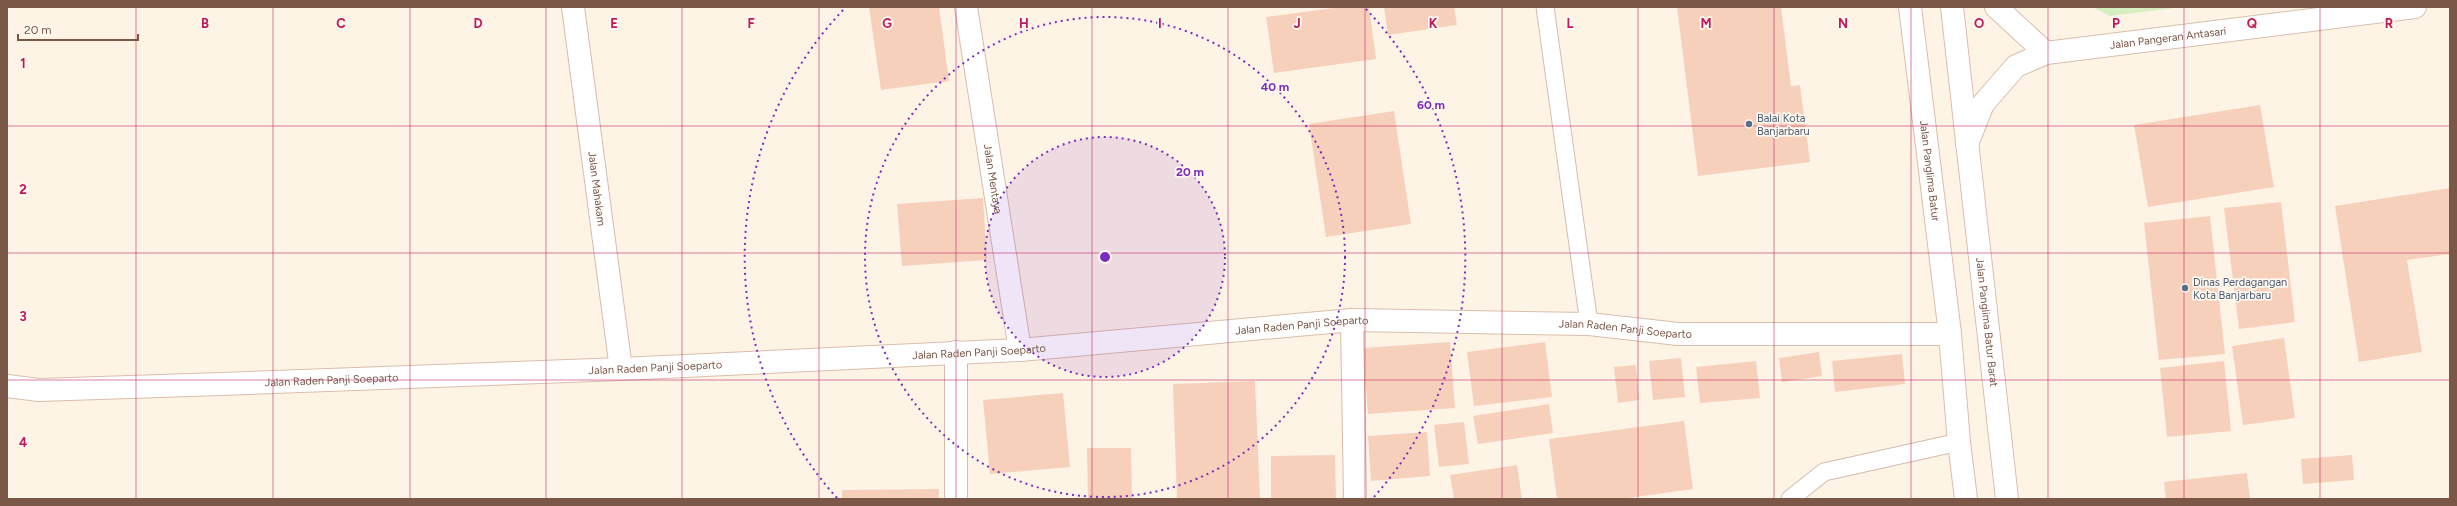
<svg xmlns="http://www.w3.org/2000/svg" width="2457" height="506" font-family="Figtree,sans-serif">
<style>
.green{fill:#d6eec2}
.building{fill:#f7d0bb}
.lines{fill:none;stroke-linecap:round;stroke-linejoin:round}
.lane-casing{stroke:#d4bcad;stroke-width:19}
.street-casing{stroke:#d4bcad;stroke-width:24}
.secondary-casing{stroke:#dabeac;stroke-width:24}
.lane{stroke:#fff;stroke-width:17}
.street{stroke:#fff;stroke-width:22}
.secondary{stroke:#fff;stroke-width:22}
.grid{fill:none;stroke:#c2185b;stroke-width:1;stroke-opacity:0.55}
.ring{fill:none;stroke:#7b2cbf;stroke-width:2;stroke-dasharray:2 4}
.service-dot{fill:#5c6f8a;stroke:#fff8ee;stroke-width:1.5}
.labels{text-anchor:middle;stroke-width:3.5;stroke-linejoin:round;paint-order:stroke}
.street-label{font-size:11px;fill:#7b5747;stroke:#fff8ee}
.service-label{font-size:11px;fill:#4e5e75;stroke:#fff8ee;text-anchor:start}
.grid-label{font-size:13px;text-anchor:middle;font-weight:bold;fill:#c2185b;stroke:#fff8ee;stroke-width:3.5;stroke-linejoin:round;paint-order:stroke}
.centre{fill:#7b2cbf;stroke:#fff8ee;stroke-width:2}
.ring-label{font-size:12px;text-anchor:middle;font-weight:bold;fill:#7b2cbf;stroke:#fff8ee;stroke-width:3.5;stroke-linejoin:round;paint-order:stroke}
</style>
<rect width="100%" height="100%" fill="#fef4e6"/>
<path class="green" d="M2092 7H2182L2110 16Z"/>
<g class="building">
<path d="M869 7H939L949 81 881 90Z"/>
<path d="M1342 7H1369L1376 59 1274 73 1266 17Z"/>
<path d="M1384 7H1454L1457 25 1388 35Z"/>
<path d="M1677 7H1781L1791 86 1800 85 1810 162 1698 176Z"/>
<path d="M2260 105 2274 187 2148 207 2134 125Z"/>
<path d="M1394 111 1411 224 1326 237 1309 124Z"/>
<path d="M2450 188V254L2407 260 2422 352 2359 362 2335 206Z"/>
<path d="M983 198 987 260 902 266 897 204Z"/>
<path d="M2281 202 2295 322 2239 329 2224 208Z"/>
<path d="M2210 216 2225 354 2159 360 2144 223Z"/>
<path d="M2284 338 2295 418 2243 425 2232 346Z"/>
<path d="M1450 342 1455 408 1368 414 1363 348Z"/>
<path d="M1545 342 1552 397 1474 406 1467 352Z"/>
<path d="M1819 352 1822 376 1782 382 1779 358Z"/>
<path d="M1902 354 1905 384 1835 392 1832 361Z"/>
<path d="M1681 358 1685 397 1653 400 1649 361Z"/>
<path d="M1756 361 1760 398 1700 403 1696 367Z"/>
<path d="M2224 361 2231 431 2167 437 2160 368Z"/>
<path d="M1636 365 1639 400 1618 403 1614 367Z"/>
<path d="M1255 381 1260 499H1177L1173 384Z"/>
<path d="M1063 393 1070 467 990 474 983 400Z"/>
<path d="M1549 404 1553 433 1478 444 1473 416Z"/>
<path d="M1684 421 1693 489 1621 499H1557L1549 439Z"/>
<path d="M1464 422 1469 464 1439 467 1434 425Z"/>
<path d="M1427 432 1430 476 1371 481 1368 436Z"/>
<path d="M1087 448H1131L1132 499H1088Z"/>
<path d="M1335 455 1336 499H1271V456Z"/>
<path d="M2352 455 2354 480 2303 484 2301 459Z"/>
<path d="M1517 465 1522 499H1454L1450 475Z"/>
<path d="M2247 473 2250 499H2166L2164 482Z"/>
<path d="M939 489V499H842V490Z"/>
</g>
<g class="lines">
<g class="lane-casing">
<g id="lane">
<path d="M1545 7 1589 324"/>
<path d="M1790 499 1824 472 1959 442"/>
</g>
</g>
<g class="street-casing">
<g id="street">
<path id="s1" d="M573 7 621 369"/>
<path id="s2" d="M966 7 1020 350"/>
<path d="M1352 320 1355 499"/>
<path d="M956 352V499"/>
</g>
</g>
<g class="secondary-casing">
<g id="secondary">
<path id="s3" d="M1910 7 1950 334 1959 442 1966 499"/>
<path id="s4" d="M1952 7 2007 499"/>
<path d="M1996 7 2046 53"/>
<path id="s5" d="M1967 144 1983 104 2016 66 2046 53 2415 7"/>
<path id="s6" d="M7 386 39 390 221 384 621 369 1020 350 1352 320 1589 324 1678 334H1950"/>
</g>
</g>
<use href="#lane" class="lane"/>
<use href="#street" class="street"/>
<use href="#secondary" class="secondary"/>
</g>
<path class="grid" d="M136 7V499M273 7V499M410 7V499M546 7V499M682 7V499M819 7V499M956 7V499M1092 7V499M1228 7V499M1365 7V499M1502 7V499M1638 7V499M1774 7V499M1911 7V499M2048 7V499M2184 7V499M2320 7V499M7 126H2450M7 253H2450M7 380H2450"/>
<circle cx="1105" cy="257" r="120" fill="#7b2cbf" fill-opacity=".12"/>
<g class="ring">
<circle cx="1105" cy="257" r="120"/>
<circle cx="1105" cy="257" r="240"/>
<path d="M837 498A360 360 0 0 1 844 9M1366 9A360 360 0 0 1 1373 498"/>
</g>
<g class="service-dot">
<circle cx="1749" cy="124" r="4"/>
<circle cx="2185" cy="288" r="4"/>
</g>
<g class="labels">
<g class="street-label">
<text dy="4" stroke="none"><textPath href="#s5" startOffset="249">Jalan Pangeran Antasari</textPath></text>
<text dy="4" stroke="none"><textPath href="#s3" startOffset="165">Jalan Panglima Batur</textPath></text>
<text dy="4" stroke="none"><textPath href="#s2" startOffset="174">Jalan Mentaya</textPath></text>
<text dy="4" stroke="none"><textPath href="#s1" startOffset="183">Jalan Mahakam</textPath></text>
<text dy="4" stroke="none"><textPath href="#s4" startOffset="317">Jalan Panglima Batur Barat</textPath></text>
<text dy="4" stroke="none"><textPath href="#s6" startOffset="1297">Jalan Raden Panji Soeparto</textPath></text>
<text dy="4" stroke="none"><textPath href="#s6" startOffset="1621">Jalan Raden Panji Soeparto</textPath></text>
<text dy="4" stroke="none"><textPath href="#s6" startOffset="973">Jalan Raden Panji Soeparto</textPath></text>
<text dy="4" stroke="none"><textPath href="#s6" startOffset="649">Jalan Raden Panji Soeparto</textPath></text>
<text dy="4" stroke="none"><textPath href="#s6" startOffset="325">Jalan Raden Panji Soeparto</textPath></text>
</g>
<g class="service-label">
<text x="1757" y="122">Balai Kota<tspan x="1757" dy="13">Banjarbaru</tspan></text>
<text x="2193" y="286">Dinas Perdagangan<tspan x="2193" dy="13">Kota Banjarbaru</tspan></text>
</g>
</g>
<g class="grid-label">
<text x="205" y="28">B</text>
<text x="341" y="28">C</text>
<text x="478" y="28">D</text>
<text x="614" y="28">E</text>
<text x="751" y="28">F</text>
<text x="887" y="28">G</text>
<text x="1024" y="28">H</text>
<text x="1160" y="28">I</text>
<text x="1297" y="28">J</text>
<text x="1433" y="28">K</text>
<text x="1570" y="28">L</text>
<text x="1706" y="28">M</text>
<text x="1843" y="28">N</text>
<text x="1979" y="28">O</text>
<text x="2116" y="28">P</text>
<text x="2252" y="28">Q</text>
<text x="2389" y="28">R</text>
<text x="23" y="68">1</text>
<text x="23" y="194">2</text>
<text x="23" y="321">3</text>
<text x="23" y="447">4</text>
</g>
<circle cx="1105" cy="257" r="6" class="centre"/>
<g class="ring-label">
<text x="1275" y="91">40 m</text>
<text x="1431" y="109">60 m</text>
<text x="1190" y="176">20 m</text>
</g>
<rect width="2457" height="506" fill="none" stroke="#7b5747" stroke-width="16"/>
<path d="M18 34v6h120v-6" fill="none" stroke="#7b5747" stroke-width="2"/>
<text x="24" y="34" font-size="12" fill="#7b5747" stroke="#fff8ee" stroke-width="3" paint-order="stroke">20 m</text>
</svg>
